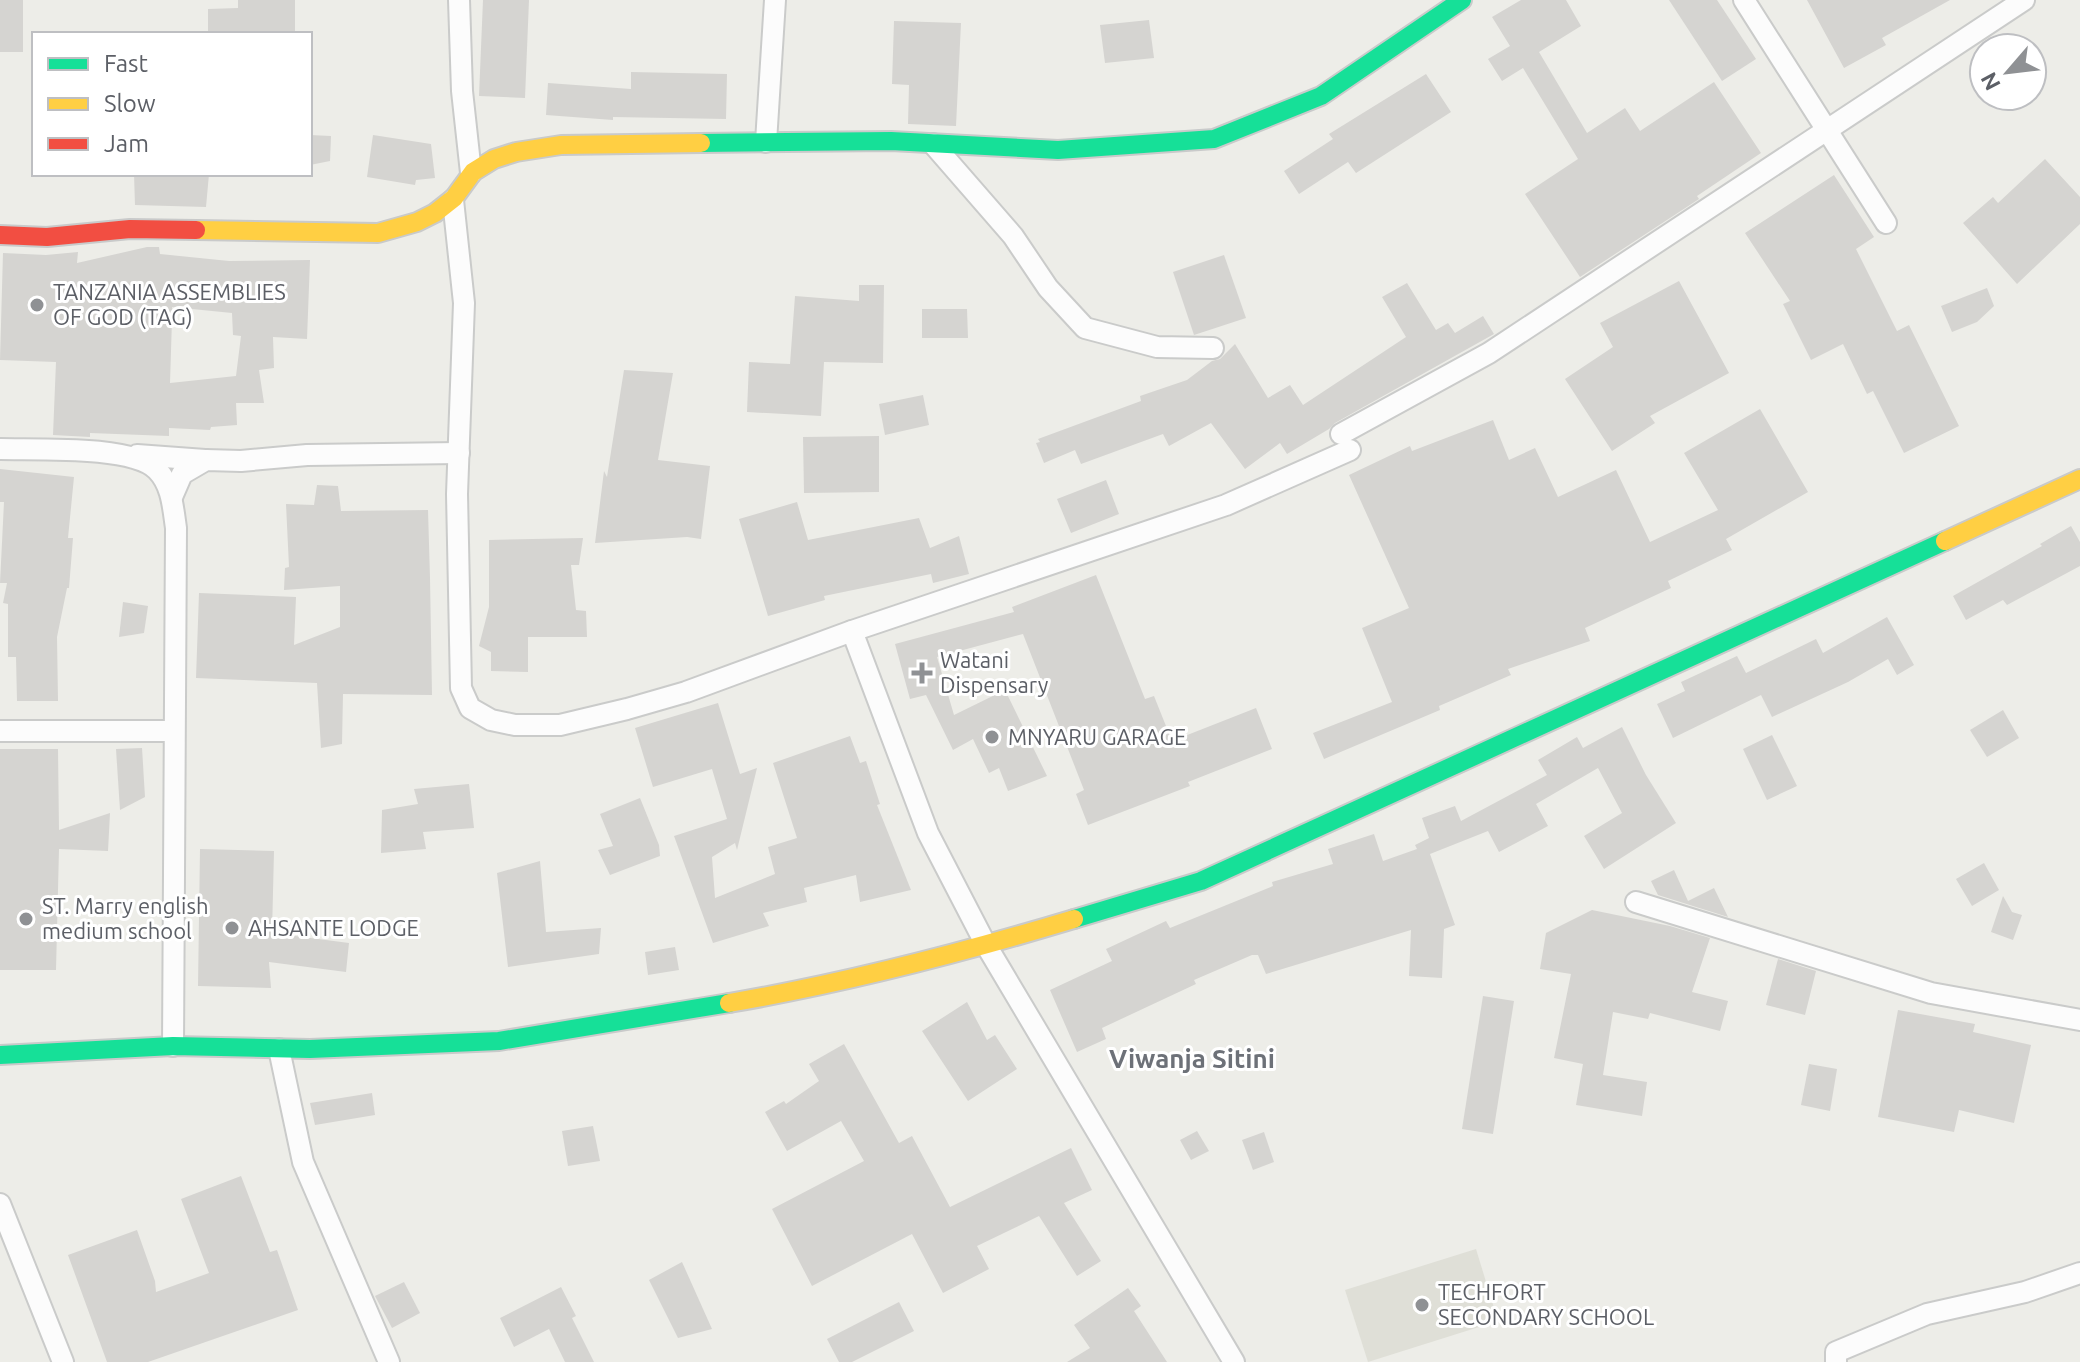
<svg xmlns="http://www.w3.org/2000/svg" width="2080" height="1362" font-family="Ubuntu,sans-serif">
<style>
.education{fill:#dfdfd7}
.building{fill:#d5d4d1;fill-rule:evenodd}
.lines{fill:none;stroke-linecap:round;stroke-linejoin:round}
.street-casing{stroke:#cacbca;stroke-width:24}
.fast-casing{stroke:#c9caca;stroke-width:22}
.slow-casing{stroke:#c9caca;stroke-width:22}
.jam-casing{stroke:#c9caca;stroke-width:22}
.street{stroke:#fcfcfc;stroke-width:20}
.fast{stroke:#16e098;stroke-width:18}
.slow{stroke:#ffcf43;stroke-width:18}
.jam{stroke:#f24e42;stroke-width:18}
.poi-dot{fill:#8f9194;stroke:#fff;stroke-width:3}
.labels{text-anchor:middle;stroke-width:6;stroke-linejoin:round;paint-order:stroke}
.poi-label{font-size:22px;fill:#5c5f66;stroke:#fff;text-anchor:start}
.quarter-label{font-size:26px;font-weight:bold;fill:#6d7178;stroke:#fff}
</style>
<rect width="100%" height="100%" fill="#edede8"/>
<path class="education" d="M1476 1249 1498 1321 1368 1362 1345 1290Z"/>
<g class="building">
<rect x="0" y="0" width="23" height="52"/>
<path d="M238 0H295V34H208V9L238 8Z"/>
<path d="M483 0H529L525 98 479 96Z"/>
<path d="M1521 0H1566L1581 26 1539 52 1587 133 1625 108 1640 131 1714 82 1761 153 1697 196 1699 199 1580 277 1525 194 1578 159 1523 68 1502 81 1488 59 1510 46 1492 17Z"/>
<path d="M1669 0H1717L1756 59 1722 81Z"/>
<path d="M1807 0H1950L1882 38 1886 45 1844 68Z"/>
<path d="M1149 20 1154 58 1105 63 1100 25Z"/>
<path d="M894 21 961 23 956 126 908 124 909 85 892 84Z"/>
<path d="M631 72 727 74 726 119 613 117V120L546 115 548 83 631 89Z"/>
<path d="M1426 74 1451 112 1356 173 1348 162 1299 194 1284 171 1333 139 1329 134Z"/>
<path d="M310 135 331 136 330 161 310 165Z"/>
<path d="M373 135 431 144 435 178 416 180 415 185 367 177Z"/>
<path d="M2045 159 2080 197V224L2017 284 1963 223 1993 197 1998 203Z"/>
<path d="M134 174H209L206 207 135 205Z"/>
<path d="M1834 175 1874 237 1856 249 1897 331 1909 325 1959 426 1904 453 1873 391 1867 394 1843 344 1811 360 1783 304 1790 301 1745 233Z"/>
<path d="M147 247H159L160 254 229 261 310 260 307 339 273 337 274 368 259 370 264 403H236L237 425 211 427 210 430 169 428V436L90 433V437L53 435 56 362 0 360 3 253 46 255 78 252 77 263ZM172 307 232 313 233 335 241 336 236 376 170 383 172 319 174 318Z"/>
<path d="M1224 255 1246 318 1194 335 1173 272Z"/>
<path d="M1679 281 1729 373 1650 416 1655 423 1612 451 1565 379 1613 347 1600 323Z"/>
<path d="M1407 283 1436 330 1448 323 1455 333 1483 316 1494 334 1335 423 1329 429 1287 454 1280 443 1245 469 1211 423 1169 446 1163 434 1081 464 1075 450 1044 463 1036 443 1040 442 1038 439 1141 401 1140 396 1187 380 1212 361 1220 359 1235 344 1268 398 1290 385 1303 405 1406 337 1382 297Z"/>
<path d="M859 285H884L883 363 824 362 821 416 747 412 749 362 790 364 795 296 859 301Z"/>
<path d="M1987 288 1994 306 1977 322 1952 332 1941 306Z"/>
<path d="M922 309H967L968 338H922Z"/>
<path d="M624 370 673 373 658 460 710 466 701 539 687 537 595 543 604 471 607 477Z"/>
<path d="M923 395 929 425 885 435 879 404Z"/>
<path d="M1760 409 1808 492 1726 539 1732 550 1668 581 1671 588 1585 628 1590 641 1508 669 1511 675 1439 706 1440 710 1324 759 1313 733 1392 702 1362 628 1409 608 1349 475 1410 446 1412 451 1493 420 1509 460 1535 448 1558 497 1616 470 1650 542 1718 510 1684 453Z"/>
<path d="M879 436V492L804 493 803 437Z"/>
<path d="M0 469 74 477 68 538H73L69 588H67L57 637 58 701H17L16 657H8V604L3 603 7 583H0L4 502H0Z"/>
<path d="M1106 480 1119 514 1071 533 1057 499Z"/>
<path d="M317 485 338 486 341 511 428 510 430 578 432 695 343 694 342 744 321 748 317 683 196 678 199 593 296 597 294 645 340 627V586L284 590 285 568 289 567 286 504 314 505Z"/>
<path d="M797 502 808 540 919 518 930 548 959 536 969 574 933 583 931 574 824 596 825 600 768 616 739 519Z"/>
<path d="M2071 526 2080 542V566L2007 605 2003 600 1966 620 1953 596 2042 546 2040 544Z"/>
<path d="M583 538 579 565H571L576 610 586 611 587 637H528V672L491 671V652L479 646 489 607V540Z"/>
<path d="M1096 575 1145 699 1154 696 1172 741 1256 708 1272 749 1188 782 1190 786 1088 825 1076 794 1084 790 1023 634 937 657 954 715 1005 690 1047 776 1008 791 999 768 989 773 973 739 953 750 926 695 910 699 895 644 1014 612 1012 607Z"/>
<path d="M123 602 148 606 144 633 119 637Z"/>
<path d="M1887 617 1914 665 1897 675 1888 659 1848 682 1772 717 1761 695 1673 738 1657 704 1685 691 1681 682 1737 656 1746 673 1816 639 1823 653Z"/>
<path d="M718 703 740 774 757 768 737 850 735 843 712 857 715 898 775 874 768 847 797 838 773 763 850 736 860 763 866 761 880 804 877 805 911 890 860 902 856 875 804 888 807 902 763 913 769 926 713 943 674 836 727 819 712 769 653 787 635 728Z"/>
<path d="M2003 710 2019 738 1987 757 1970 730Z"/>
<path d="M1622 727 1646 775 1676 823 1604 869 1584 836 1622 813 1598 768 1536 804 1548 826 1499 852 1488 831 1430 854 1455 925 1444 929 1442 978 1409 976 1411 930 1266 974 1258 955H1252L1194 980 1196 984 1102 1028 1106 1039 1077 1052 1050 990 1112 961 1106 949 1166 921 1170 928 1273 886 1272 882 1333 864 1328 849 1374 834 1383 861 1417 849 1415 845 1429 838 1422 818 1455 806 1461 821 1547 775 1538 760 1577 737 1583 748Z"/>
<path d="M1772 735 1797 786 1767 800 1743 749Z"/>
<path d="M142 748 145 797 120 810 116 749Z"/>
<path d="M0 749H58L59 830 110 813 108 851 59 849 56 970H0Z"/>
<path d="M469 784 474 828 423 832 426 849 381 853 382 810 418 804 414 789Z"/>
<path d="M640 798 659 845 660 856 610 875 598 850 613 846 600 814Z"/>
<path d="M200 849 274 851 272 933 349 943 346 972 269 962 271 988 198 986Z"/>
<path d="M540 861 546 932 601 928 599 954 508 967 497 873Z"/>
<path d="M1984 863 1999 890 1972 906 1956 879Z"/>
<path d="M1674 870 1688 901 1714 888 1728 917 1658 895 1651 881Z"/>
<path d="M2003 896 2012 912 2022 915 2013 940 1991 932Z"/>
<path d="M1592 910 1670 926 1710 938 1692 992 1728 1001 1720 1031 1650 1013 1648 1019 1613 1012 1603 1075 1647 1082 1642 1116 1576 1105 1583 1064 1554 1058 1571 974 1540 969 1546 933Z"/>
<path d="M675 947 679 970 648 975 645 952Z"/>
<path d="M1778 959 1816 971 1805 1015 1766 1005Z"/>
<path d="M1483 996 1514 1001 1493 1134 1462 1129Z"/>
<path d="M967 1002 987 1040 995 1035 1017 1069 968 1101 922 1031Z"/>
<path d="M1898 1010 1975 1024 1973 1032 2031 1045 2014 1123 1959 1110 1954 1132 1878 1117Z"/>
<path d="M844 1044 899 1143 912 1136 950 1207 1071 1148 1092 1190 1064 1203 1101 1261 1077 1276 1039 1216 977 1246 989 1269 943 1293 912 1234 812 1286 772 1209 864 1161 841 1121 787 1151 765 1112 784 1101 786 1104 819 1081 809 1064Z"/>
<path d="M1809 1064 1837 1069 1830 1111 1801 1105Z"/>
<path d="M372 1093 375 1115 315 1125 310 1103Z"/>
<path d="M593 1126 600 1161 568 1166 562 1131Z"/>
<path d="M1197 1131 1209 1151 1191 1160 1180 1140Z"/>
<path d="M1264 1132 1274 1162 1253 1170 1242 1140Z"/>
<path d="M241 1176 270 1252 277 1250 298 1310 148 1362H107L68 1255 137 1230 155 1281 156 1292 209 1273 181 1199Z"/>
<path d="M682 1262 712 1329 678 1338 649 1280Z"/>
<path d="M404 1282 420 1313 392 1328 375 1296Z"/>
<path d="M561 1287 576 1316 572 1318 594 1362H565L549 1329 514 1347 500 1318Z"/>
<path d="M1128 1288 1141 1306 1134 1311 1167 1362H1067L1090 1348 1074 1325Z"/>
<path d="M899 1302 914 1331 852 1362H839L827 1339Z"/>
</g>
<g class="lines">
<g class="street-casing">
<g id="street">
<path d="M459 0 462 91 471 173"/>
<path d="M1744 0 1886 223"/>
<path d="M766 142 775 0"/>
<path d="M933 144 1013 236 1048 288 1085 328 1157 347 1213 348"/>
<path d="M453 200 464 303 457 494 461 688 470 708 491 720 515 725H560L627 709 686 692 852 631 1226 505 1350 450"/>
<path d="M1341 434 1489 353 2024 0"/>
<path d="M0 449C36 450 133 445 157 470 172 485 173 508 176 528L173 1046"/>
<path d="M137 455 205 460"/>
<path d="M172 497 182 474 206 460 241 461 307 455 459 453"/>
<path d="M852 631 928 833 986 945 1234 1362"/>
<path d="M0 731H173"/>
<path d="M1636 902 1931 993 2080 1020"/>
<path d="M279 1049 303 1162 389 1362"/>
<path d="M0 1204 63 1362"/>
<path d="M1836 1362V1352L1927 1314 2025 1292 2080 1273"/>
</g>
</g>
<g class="fast-casing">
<g id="fast">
<path d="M701 143 891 141 1058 150 1214 139 1321 96 1462 0"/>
<path d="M1074 919 1201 881 1945 541"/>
<path d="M0 1055 173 1046 310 1049 499 1041 729 1003"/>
</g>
</g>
<g class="slow-casing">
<g id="slow">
<path d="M196 230 378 233 417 222 435 213 454 198 473 172 494 159 516 152 561 145 701 143"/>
<path d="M1945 541 2080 479"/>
<path d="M729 1003C846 983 961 953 1074 919"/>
</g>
</g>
<g class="jam-casing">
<path id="jam" d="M0 235 47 237 130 229 196 230"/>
</g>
<use href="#street" class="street"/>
<use href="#fast" class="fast"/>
<use href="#slow" class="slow"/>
<use href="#jam" class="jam"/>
</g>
<g class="poi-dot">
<circle cx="37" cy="305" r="8"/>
<path d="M918 661h8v8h8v8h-8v8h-8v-8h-8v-8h8z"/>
<circle cx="992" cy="737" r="8"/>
<circle cx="26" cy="919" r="8"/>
<circle cx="232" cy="928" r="8"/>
<circle cx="1422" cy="1305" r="8"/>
</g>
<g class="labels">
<g class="poi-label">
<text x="53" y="300">TANZANIA ASSEMBLIES<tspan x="53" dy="25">OF GOD (TAG)</tspan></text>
<text x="940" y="668">Watani<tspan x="940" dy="25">Dispensary</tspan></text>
<text x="1008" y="745">MNYARU GARAGE</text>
<text x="42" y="914">ST. Marry english<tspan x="42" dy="25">medium school</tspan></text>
<text x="248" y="936">AHSANTE LODGE</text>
<text x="1438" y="1300">TECHFORT<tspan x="1438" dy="25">SECONDARY SCHOOL</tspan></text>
</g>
<g class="quarter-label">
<text x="1192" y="1068">Viwanja Sitini</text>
</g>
</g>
<rect x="32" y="32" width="280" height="144" fill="#ffffff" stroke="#bebfc2" stroke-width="2"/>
<rect x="48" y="58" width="40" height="12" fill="#16e098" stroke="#bebfc2" stroke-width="2"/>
<text x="104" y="72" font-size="24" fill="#5c5f66">Fast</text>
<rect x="48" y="98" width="40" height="12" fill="#ffcf43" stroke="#bebfc2" stroke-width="2"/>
<text x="104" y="112" font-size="24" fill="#5c5f66">Slow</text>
<rect x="48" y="138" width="40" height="12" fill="#f24e42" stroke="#bebfc2" stroke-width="2"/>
<text x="104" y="152" font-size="24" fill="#5c5f66">Jam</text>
<g transform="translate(2008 72) rotate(242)"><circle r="38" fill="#ffffff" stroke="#bebfc2" stroke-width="2"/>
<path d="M0-6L14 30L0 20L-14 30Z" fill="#8f9194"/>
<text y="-12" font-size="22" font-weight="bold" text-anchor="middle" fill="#5c5f66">N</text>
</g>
</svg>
